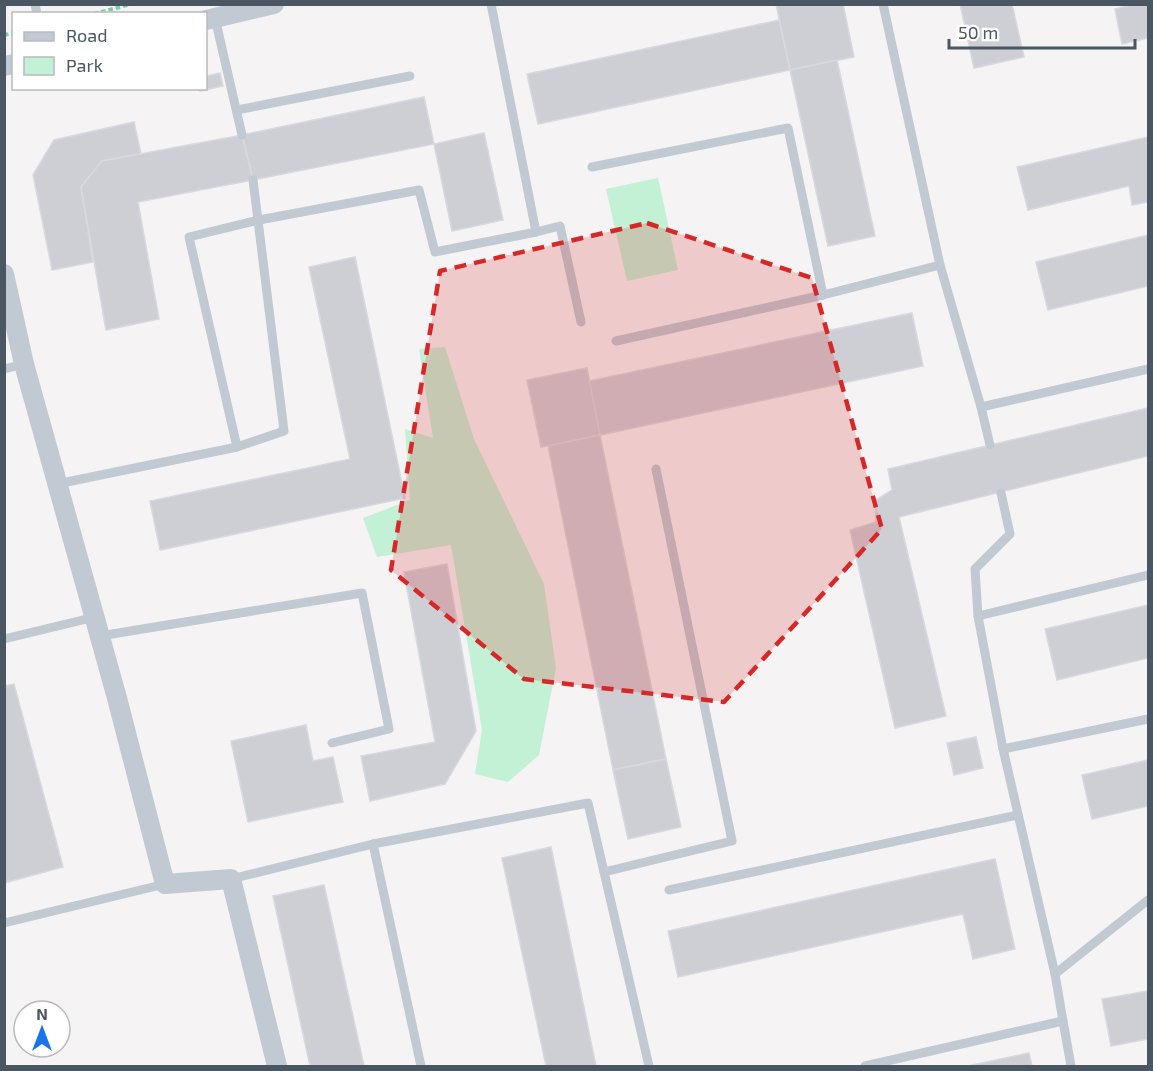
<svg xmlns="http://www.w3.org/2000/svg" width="1153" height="1071" font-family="'Exo 2',sans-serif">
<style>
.green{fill:#c3f1d5}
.building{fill:#cdcfd5;stroke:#d7d9de;stroke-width:1.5}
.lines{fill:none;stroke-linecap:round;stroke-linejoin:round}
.path{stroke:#7ad0a6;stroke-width:4;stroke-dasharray:4.5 3;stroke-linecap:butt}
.service{stroke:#c1cad2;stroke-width:9}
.minor{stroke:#c1cad2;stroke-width:20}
.marked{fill:#d62828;fill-opacity:0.2;stroke:#d62828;stroke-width:4.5;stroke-dasharray:12 8;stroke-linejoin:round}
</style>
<rect width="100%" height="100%" fill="#f5f3f3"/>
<g class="green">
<path d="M658 178 678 270 627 281 606 189Z"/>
<path d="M445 347 474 439 544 584 556 668 539 755 508 782 475 774 482 730 451 545 377 557 363 518 410 500 405 429 433 438 419 349Z"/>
</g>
<g class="building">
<path d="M776 4H843L854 57 790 70Z"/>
<path d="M960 4H1012L1024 57 974 68Z"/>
<path d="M1135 4H1148V38L1122 44 1115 9Z"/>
<path d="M779 20 790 70 538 124 527 74Z"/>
<path d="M837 60 875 236 828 246 790 70Z"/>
<path d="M220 73 223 86 200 91 199 88H206V76Z"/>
<path d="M424 97 434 144 253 180 242 135Z"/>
<path d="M134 122 141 154 102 161 81 187 93 262 52 270 33 175 54 140Z"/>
<path d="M484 133 503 220 452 231 434 144Z"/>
<path d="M242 135 253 180 138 202 159 319 106 330 81 187 102 161Z"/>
<path d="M1148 137V202L1132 205 1129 186 1028 210 1017 167Z"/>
<path d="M1148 235V286L1048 310 1036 262Z"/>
<path d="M355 257 405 498 160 550 150 501 350 459 309 267Z"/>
<path d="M912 313 923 366 600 435 589 381Z"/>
<path d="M587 368 600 435 541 447 527 380Z"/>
<path d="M1148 408V456L899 517 946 716 895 728 850 530 876 522V500L892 490 888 469Z"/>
<path d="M600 435 666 759 613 770 548 446Z"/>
<path d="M447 564 476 731 445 784 370 801 361 756 435 742 404 572Z"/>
<path d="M1148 605V658L1057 680 1045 629Z"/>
<path d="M14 684 63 867 4 883V686Z"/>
<path d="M306 725 313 761 333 757 343 802 248 822 231 741Z"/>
<path d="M976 737 983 768 954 775 947 743Z"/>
<path d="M666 759 681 827 628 839 613 770Z"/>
<path d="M1148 760V806L1092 819 1082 775Z"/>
<path d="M551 847 596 1066H546L502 858Z"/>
<path d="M995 859 1015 949 973 959 963 914 678 977 668 931Z"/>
<path d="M324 885 364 1066H310L273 896Z"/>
<path d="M1148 991V1039L1111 1046 1102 999Z"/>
<path d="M1029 1053 1032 1066H968Z"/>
</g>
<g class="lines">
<g class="path">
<path d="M94 14 131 4"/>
<path d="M4 35 14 33"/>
</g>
<g class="service">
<path d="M35 4 37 14"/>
<path d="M883 4 940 265 981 407 990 445"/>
<path d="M215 18 242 135"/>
<path d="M237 110 410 76"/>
<path d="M592 167 788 128 823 295"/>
<path d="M536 232 560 226 581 322"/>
<path d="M616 341 823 295 940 265"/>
<path d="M4 369 24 364"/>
<path d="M981 407 1148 369"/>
<path d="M237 447 189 237 259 220 419 190 435 252 536 232 491 4"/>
<path d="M57 484 237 447 284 431 253 180"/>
<path d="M1001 493 1010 534 975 569 978 616 1003 749 1055 974"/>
<path d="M978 616 1148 575"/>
<path d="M100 636 362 593 389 729 332 743"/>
<path d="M4 639 95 617"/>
<path d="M1003 749 1148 719"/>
<path d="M373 844 421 1066"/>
<path d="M604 872 732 841 656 469"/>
<path d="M231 879 373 844 588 803 649 1066"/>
<path d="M669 890 1018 815"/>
<path d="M4 923 165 884"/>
<path d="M1063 1021 1071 1066"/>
<path d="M865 1066 1063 1021 1055 974 1148 900"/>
</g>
<g class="minor">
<path d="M206 20 274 4"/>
<path d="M4 66 14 64"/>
<path d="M4 274 24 364 117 698 165 884 231 879 277 1066"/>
</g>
</g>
<path class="marked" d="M647 223 812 278 882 529 724 702 524 679 391 570 440 271Z"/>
<rect width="1153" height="1071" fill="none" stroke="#4a5661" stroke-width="12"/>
<rect x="12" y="12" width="195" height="78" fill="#ffffff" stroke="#b7bbc0" stroke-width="1.5"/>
<rect x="24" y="32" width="30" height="9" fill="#c1cad2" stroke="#b7bbc0" stroke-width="1.5"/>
<text x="66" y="42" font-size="18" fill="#4a5661">Road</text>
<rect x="24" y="57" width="30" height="18" fill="#c3f1d5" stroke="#b7bbc0" stroke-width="1.5"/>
<text x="66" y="72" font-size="18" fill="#4a5661">Park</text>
<g transform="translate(42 1029)"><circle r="28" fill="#ffffff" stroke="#b7bbc0" stroke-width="1.5"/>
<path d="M0-4.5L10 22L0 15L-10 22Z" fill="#1a73e8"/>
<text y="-9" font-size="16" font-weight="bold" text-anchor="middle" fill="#4a5661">N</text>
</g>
<path d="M949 39v9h186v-9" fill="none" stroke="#4a5661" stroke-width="3"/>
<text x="958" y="39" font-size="18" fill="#4a5661" stroke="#ffffff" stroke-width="4.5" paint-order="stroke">50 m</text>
</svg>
